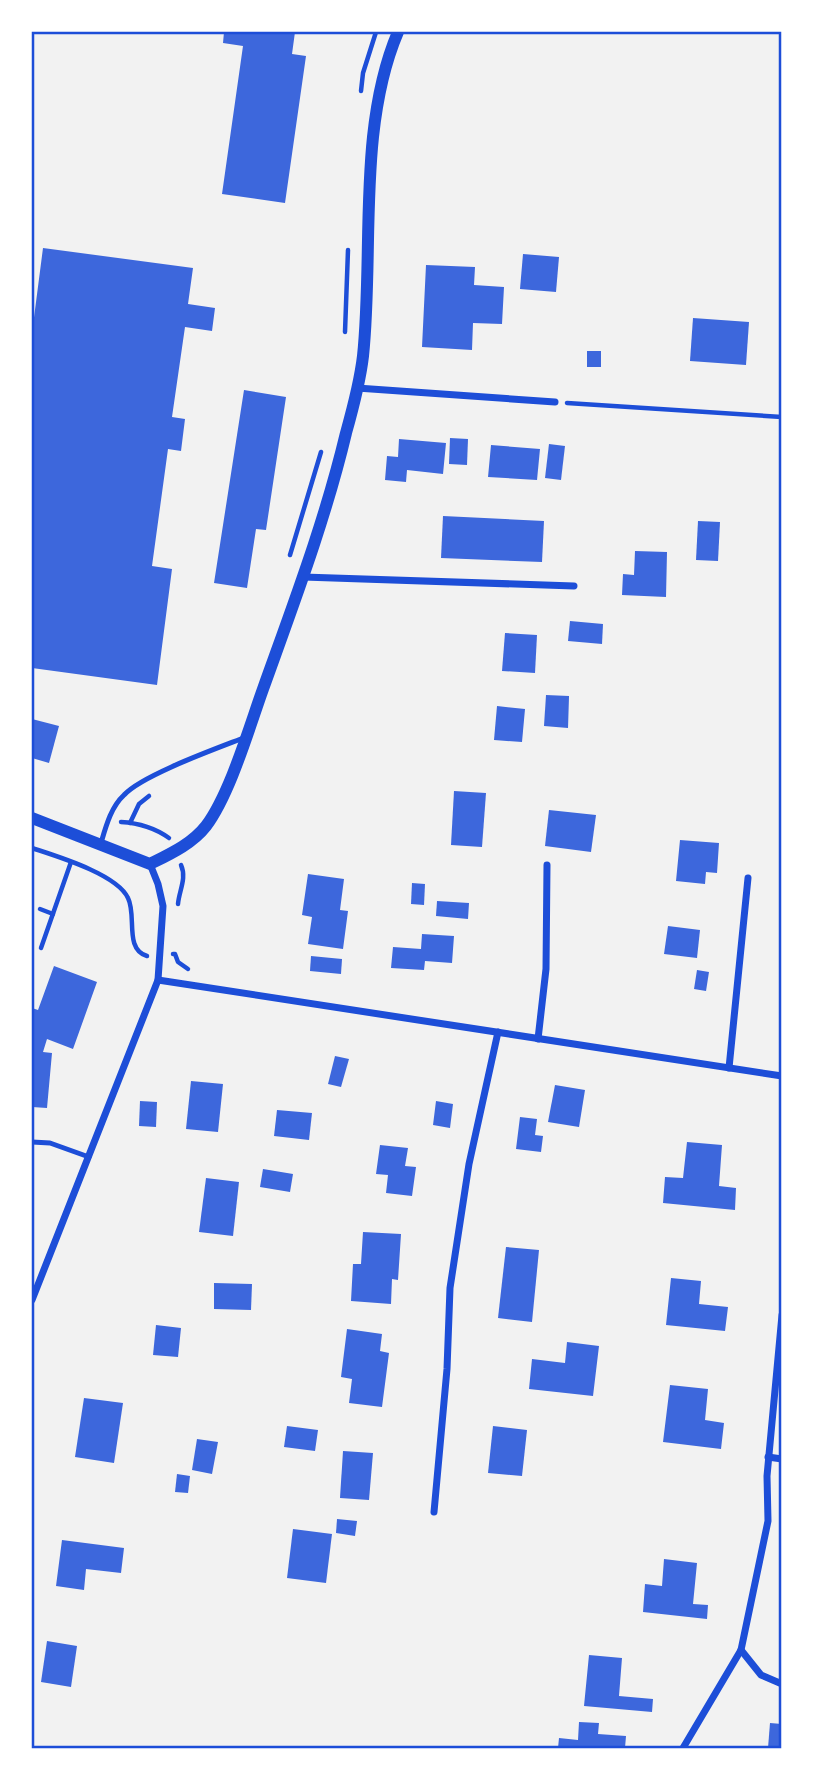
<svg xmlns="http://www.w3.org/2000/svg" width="813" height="1780" font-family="'Varela Round',sans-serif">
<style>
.building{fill:#3d67dc}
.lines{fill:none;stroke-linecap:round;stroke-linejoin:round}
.path{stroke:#1d4ed8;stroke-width:4.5}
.service{stroke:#1d4ed8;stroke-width:5}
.minor{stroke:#1d4ed8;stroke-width:7}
.tertiary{stroke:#1d4ed8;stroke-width:12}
.neatline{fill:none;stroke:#1d4ed8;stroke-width:2.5}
</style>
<rect width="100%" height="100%" fill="#f2f2f2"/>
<g class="building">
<path d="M224 32H295L292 54 306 56 285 203 222 194 243 46 223 43Z"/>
<path d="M43 248 193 268 188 304 215 308 212 331 185 327 172 417 185 419 181 451 168 449 152 566 172 569 157 685 32 668V333Z"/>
<path d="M523 254 559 257 556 292 520 289Z"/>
<path d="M426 265 475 267 474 285 504 287 502 324 473 323 472 350 422 347Z"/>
<path d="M693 318 749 322 746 365 690 361Z"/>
<rect x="587" y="351" width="14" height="16"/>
<path d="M244 390 286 397 266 530 256 529 247 588 214 583Z"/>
<path d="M450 438 468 439 467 465 449 464Z"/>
<path d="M399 439 446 443 443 474 407 470 406 482 385 480 387 456 398 457Z"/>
<path d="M549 444 565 446 561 480 545 478Z"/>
<path d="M491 445 540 449 537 480 488 477Z"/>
<path d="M443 516 544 521 542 562 441 558Z"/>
<path d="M698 521 720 522 718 561 696 560Z"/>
<path d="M635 551 667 552 666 597 622 595 623 574 634 575Z"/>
<path d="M570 621 603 624 602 644 568 641Z"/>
<path d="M505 633 537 635 535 673 502 671Z"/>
<path d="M546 695 569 696 568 728 544 726Z"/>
<path d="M497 706 525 709 522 742 494 740Z"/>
<path d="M32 719 59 726 49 763 32 758Z"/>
<path d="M454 791 486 793 482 847 451 845Z"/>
<path d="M549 810 596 815 591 852 545 846Z"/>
<path d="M680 840 719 843 717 873 706 872 705 884 676 881Z"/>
<path d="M308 874 344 879 340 910 348 911 343 949 308 944 312 917 302 915Z"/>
<path d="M412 883 425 884 424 905 411 904Z"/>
<path d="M437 901 469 903 468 919 436 916Z"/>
<path d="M668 926 700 930 697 958 664 954Z"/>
<path d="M422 934 454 936 452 963 425 961 424 970 391 968 393 947 421 949Z"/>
<path d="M311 956 342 959 341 974 310 971Z"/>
<path d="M54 966 97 982 73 1049 47 1039 43 1052 52 1053 47 1108 32 1107V1008L38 1010Z"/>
<path d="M697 970 709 972 706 991 694 989Z"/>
<path d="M335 1056 349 1059 341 1087 328 1084Z"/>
<path d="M191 1081 223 1084 218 1132 186 1129Z"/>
<path d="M555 1085 585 1090 579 1127 548 1122Z"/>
<path d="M140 1101 157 1102 156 1127 139 1126Z"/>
<path d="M436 1101 453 1104 450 1128 433 1125Z"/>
<path d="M277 1110 312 1113 309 1140 274 1136Z"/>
<path d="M520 1117 537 1119 535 1135 543 1136 541 1152 516 1149Z"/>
<path d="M687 1142 722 1145 719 1186 736 1188 735 1210 663 1203 665 1177 683 1178Z"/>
<path d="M380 1145 408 1148 405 1166 416 1167 412 1196 386 1193 388 1175 376 1174Z"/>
<path d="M263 1169 293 1174 290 1192 260 1187Z"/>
<path d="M206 1178 239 1182 233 1236 199 1232Z"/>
<path d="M363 1232 401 1234 398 1280 392 1279 391 1304 351 1301 353 1264H361Z"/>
<path d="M506 1247 539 1250 532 1322 498 1318Z"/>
<path d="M671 1278 701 1281 699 1304 728 1307 725 1331 666 1325Z"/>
<path d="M214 1283 252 1284 251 1310 214 1309Z"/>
<path d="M156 1325 181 1328 178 1357 153 1355Z"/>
<path d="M347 1329 382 1334 380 1351 389 1353 382 1407 349 1403 352 1379 341 1377Z"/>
<path d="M567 1342 599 1346 593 1396 529 1389 532 1359 565 1363Z"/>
<path d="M670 1385 708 1389 705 1420 724 1423 721 1449 663 1442Z"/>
<path d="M84 1398 123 1403 114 1463 75 1457Z"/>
<path d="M287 1426 318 1430 315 1451 284 1447Z"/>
<path d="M493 1426 527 1430 522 1476 488 1473Z"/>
<path d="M197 1439 218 1442 212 1474 192 1470Z"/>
<path d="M343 1451 373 1453 369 1500 340 1498Z"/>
<path d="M177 1474 190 1476 188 1493 175 1492Z"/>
<path d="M337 1519 357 1521 355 1536 336 1533Z"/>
<path d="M293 1529 332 1534 326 1583 287 1578Z"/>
<path d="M62 1540 124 1548 121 1573 86 1569 84 1590 56 1586Z"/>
<path d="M664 1559 697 1563 693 1604 708 1605 707 1619 643 1612 645 1584 662 1586Z"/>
<path d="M47 1641 77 1646 71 1687 41 1682Z"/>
<path d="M589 1655 622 1658 619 1696 653 1699 652 1712 584 1706Z"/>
<path d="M579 1722 599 1723 598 1734 626 1736 625 1748H558L559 1738 578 1740Z"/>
<path d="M770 1723 782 1724V1748H768Z"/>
</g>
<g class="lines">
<g class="path">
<path d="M361 91 363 73 376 32"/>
<path d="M345 332 348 250"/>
<path d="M567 403 782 417"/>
<path d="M290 555 321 452"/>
<path d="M121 822C138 823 155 828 169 838"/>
<path d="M130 823 139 804 149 796"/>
<path d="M32 848C56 856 117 874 128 898 137 916 124 949 147 956"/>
<path d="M178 904C179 891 187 878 181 865"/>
<path d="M40 909 53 914"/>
<path d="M41 948 71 862"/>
<path d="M173 954H175L178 962 188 969"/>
</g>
<g class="service">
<path d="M101 843C106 826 111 807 124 795 142 775 218 748 246 737"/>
<path d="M32 1142 50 1143 89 1157"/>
</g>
<g class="minor">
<path d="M357 388 555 402"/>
<path d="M303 577 574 586"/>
<path d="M158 980 782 1076"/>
<path d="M538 1039 546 969 547 865"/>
<path d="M729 1068 748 878"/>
<path d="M32 1300 158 980 163 906 158 884 150 864"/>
<path d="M768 1457 782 1459"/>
<path d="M434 1512 447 1369 450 1288 469 1164 498 1032"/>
<path d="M741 1650 761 1675 782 1684"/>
<path d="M683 1748 741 1650 768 1521 767 1476 782 1315"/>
</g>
<path class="tertiary" d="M32 818 150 864C170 854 192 844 206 826 230 794 249 728 263 689 293 605 325 521 346 433 353 408 360 382 363 356 374 252 357 128 398 32"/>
</g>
<rect width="813" height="1780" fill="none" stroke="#ffffff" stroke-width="66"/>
<rect x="33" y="33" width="747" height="1714" class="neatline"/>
</svg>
